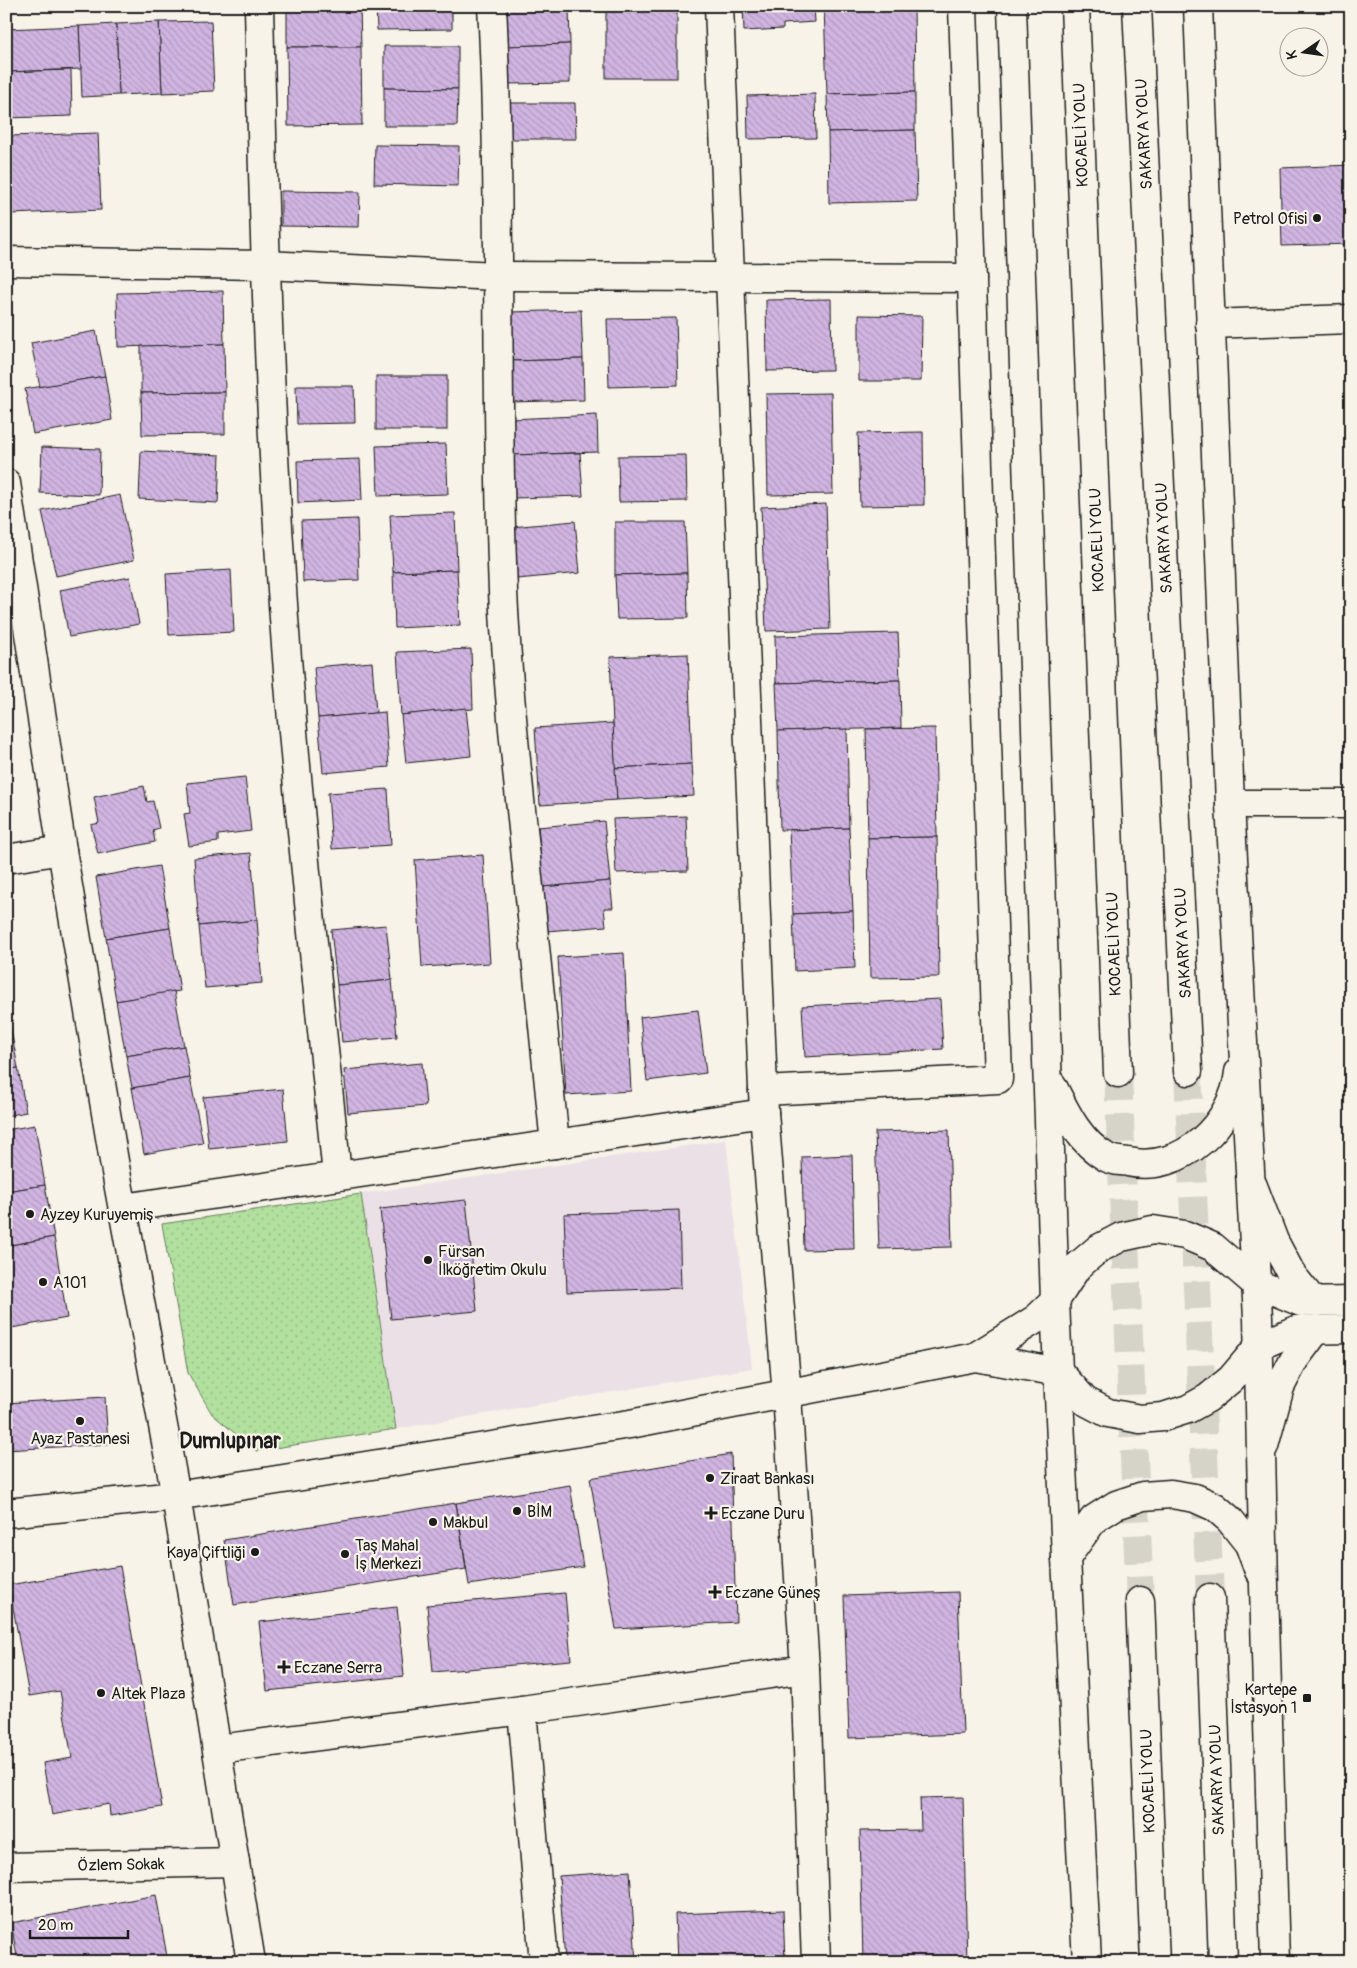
<svg xmlns="http://www.w3.org/2000/svg" width="1357" height="1968" font-family="Pangolin,sans-serif">
<style>
.built{fill:#ebe0e6}
.park{fill:url(#park-dots);stroke:#677e5e}
.building{fill:url(#building-back-hatch);stroke:#1c1c1c}
.lines{fill:none;stroke-linecap:round;stroke-linejoin:round}
.highway-tunnel{stroke:#d6d3c9;stroke-width:28;stroke-dasharray:28 14;stroke-linecap:butt}
.minor-casing{stroke:#1c1c1c;stroke-width:31}
.major-casing{stroke:#1c1c1c;stroke-width:31}
.highway-casing{stroke:#1c1c1c;stroke-width:31}
.minor{stroke:#f7f3e8;stroke-width:28}
.major{stroke:#f7f3e8;stroke-width:28}
.highway{stroke:#f7f3e8;stroke-width:28}
.poi-dot{fill:#1c1c1c;stroke:#f7f3e8;stroke-width:2}
.labels{text-anchor:middle;stroke-width:4.5;stroke-linejoin:round;paint-order:stroke}
.street-label{font-size:16px;fill:#1c1c1c;stroke:#f7f3e8}
.poi-label{font-size:16px;fill:#1c1c1c;stroke:#f7f3e8;text-anchor:start}
.district-label{font-size:21px;font-weight:bold;fill:#1c1c1c;stroke:#f7f3e8}
</style>
<defs>
<pattern id="park-dots" width="8" height="8" patternUnits="userSpaceOnUse" patternTransform="scale(1.25)"><rect width="8" height="8" fill="#b2e09f"/><path d="M2 2h.1M6 6h.1" fill="none" stroke="#98c088" stroke-width="1.8" stroke-linecap="round"/></pattern>
<pattern id="building-back-hatch" width="6" height="6" patternUnits="userSpaceOnUse" patternTransform="scale(1.25)"><rect width="6" height="6" fill="#d0b4e1"/><path d="M-1 5l2 2M0 0l6 6M5-1l2 2" fill="none" stroke="#b29ac0"/></pattern>
</defs>
<rect width="100%" height="100%" fill="#f7f3e8"/>
<filter id="ink" filterUnits="userSpaceOnUse"><feTurbulence type="fractalNoise" baseFrequency=".02" numOctaves="2"/><feDisplacementMap in="SourceGraphic" scale="10" xChannelSelector="R" yChannelSelector="G"/><feConvolveMatrix kernelMatrix="1 2 1 2 8 2 1 2 1" color-interpolation-filters="sRGB"/></filter>
<g filter="url(#ink)">
<path class="built" d="M726 1140 752 1368 396 1429 361 1194Z"/>
<path class="park" d="M361 1194 396 1429 256 1451 212 1414 188 1373 162 1224Z"/>
<g class="building">
<path d="M287 6H360L361 47H287Z"/>
<path d="M376 6H452V29L377 30Z"/>
<path d="M505 6H569L570 44 505 46Z"/>
<rect x="606" y="6" width="71" height="72"/>
<path d="M743 6H814L815 22 783 24V29L744 31Z"/>
<path d="M824 6H914L915 92 827 94Z"/>
<path d="M211 21 214 91 162 93 159 22Z"/>
<path d="M159 22 162 93 119 95 116 24Z"/>
<path d="M116 24 119 95 82 97 79 26Z"/>
<path d="M79 26 81 69 6 72V29Z"/>
<path d="M570 44V83L506 84 505 46Z"/>
<path d="M384 46H458V89L384 88Z"/>
<path d="M287 47H361L362 125 288 126Z"/>
<path d="M71 70 72 116 6 118V72Z"/>
<path d="M384 88 458 89 457 126H384Z"/>
<path d="M915 92V130L828 132 827 94Z"/>
<path d="M815 94 816 138 748 139 747 96Z"/>
<path d="M506 103H575L576 139H506Z"/>
<path d="M915 130 917 201 829 203 828 132Z"/>
<path d="M98 133 101 210 12 214 9 136Z"/>
<path d="M375 145 459 146 458 186 374 184Z"/>
<path d="M1351 165V244L1282 246 1280 168Z"/>
<path d="M281 191 360 192 359 227 281 226Z"/>
<path d="M223 291 224 344 118 347 117 293Z"/>
<path d="M831 299 832 370 767 371 766 300Z"/>
<path d="M581 310 583 359 511 361 510 312Z"/>
<path d="M859 315 922 316 921 381H859Z"/>
<path d="M676 318 678 385 609 387 607 319Z"/>
<path d="M96 331 105 376 40 387 31 343Z"/>
<path d="M224 344 225 392 141 393V346Z"/>
<path d="M583 359 584 400 512 402 511 361Z"/>
<path d="M105 376 112 420 33 434 25 389Z"/>
<rect x="376" y="376" width="71" height="54"/>
<path d="M296 386H354L355 423 297 424Z"/>
<path d="M225 392V434L142 435 141 393Z"/>
<path d="M831 393 833 494 768 495 766 394Z"/>
<path d="M597 415 598 452 513 455 511 419Z"/>
<path d="M923 432 924 505 860 506 858 433Z"/>
<path d="M446 444 448 494 378 496 376 446Z"/>
<path d="M42 447 100 449 99 495 40 493Z"/>
<path d="M141 451 220 455 218 503 139 499Z"/>
<path d="M580 453 583 496 514 498 513 455Z"/>
<path d="M686 455 687 501 619 502 618 456Z"/>
<path d="M360 459 362 500 298 503 297 461Z"/>
<path d="M120 495 134 560 56 576 42 511Z"/>
<path d="M826 504 830 629 766 631 761 507Z"/>
<path d="M455 513 457 570 393 572 390 515Z"/>
<path d="M357 519 359 580 303 582 301 521Z"/>
<path d="M575 521 580 573 517 579 511 527Z"/>
<path d="M615 522H685L687 573 615 575Z"/>
<path d="M231 570 234 632 169 635 166 574Z"/>
<path d="M457 570 460 625 395 628 393 572Z"/>
<path d="M687 573 688 618 617 619 615 575Z"/>
<path d="M130 577 139 624 69 637 60 590Z"/>
<path d="M898 633 900 680 776 683 775 636Z"/>
<path d="M471 649 473 709 401 715 397 652Z"/>
<path d="M688 654 692 764 615 768 610 657Z"/>
<path d="M372 662 376 713 318 718 314 667Z"/>
<path d="M900 680 901 728 778 731 776 683Z"/>
<path d="M466 708 471 756 406 763 401 715Z"/>
<path d="M385 712 389 767 323 773 318 718Z"/>
<path d="M613 723 617 800 540 805 535 728Z"/>
<path d="M935 728 937 837 868 838 866 729Z"/>
<path d="M847 729 849 828 780 830 778 731Z"/>
<path d="M692 764 694 796 617 800 615 768Z"/>
<path d="M245 777 251 831 218 835V842L189 846 184 814 190 813 187 783Z"/>
<path d="M144 786 147 802 153 801 159 828 153 830 155 842 98 854 91 825 99 823 94 797Z"/>
<path d="M388 789 391 845 332 849 328 793Z"/>
<path d="M686 816 688 871 616 873 613 819Z"/>
<path d="M604 821 610 881 543 887 538 827Z"/>
<path d="M849 828 853 911 793 914 789 830Z"/>
<path d="M937 837 939 977 870 978 868 838Z"/>
<path d="M251 853 257 920 199 926 194 858Z"/>
<path d="M483 855 490 963 422 967 415 860Z"/>
<path d="M159 866 170 928 106 938 96 877Z"/>
<path d="M610 881 613 908H604L606 926 547 931 543 887Z"/>
<path d="M853 911 855 968 795 971 793 914Z"/>
<path d="M257 920 262 983 205 988 199 926Z"/>
<path d="M386 925 392 980 337 985 331 930Z"/>
<path d="M170 928 180 991 116 1001 106 938Z"/>
<path d="M624 953 631 1091 566 1095 558 957Z"/>
<path d="M392 980 397 1037 342 1042 337 985Z"/>
<path d="M174 991 184 1046 126 1056 116 1001Z"/>
<path d="M940 999 943 1049 805 1057 802 1006Z"/>
<path d="M698 1010 706 1073 647 1081 640 1017Z"/>
<path d="M10 1024 18 1068 6 1070V1025Z"/>
<path d="M184 1046 190 1078 132 1088 126 1056Z"/>
<path d="M422 1063 426 1106 348 1113 344 1070Z"/>
<path d="M18 1068 26 1112 6 1116V1070Z"/>
<path d="M190 1078 203 1143 144 1154 132 1088Z"/>
<path d="M283 1089 288 1141 209 1149 203 1097Z"/>
<path d="M35 1125 45 1185 6 1191V1130Z"/>
<path d="M949 1130 952 1247 879 1249 875 1132Z"/>
<path d="M852 1155 854 1249 804 1250 802 1157Z"/>
<path d="M45 1185 54 1237 6 1246V1191Z"/>
<path d="M466 1200 477 1311 391 1319 380 1209Z"/>
<path d="M679 1210 681 1288 567 1292 564 1214Z"/>
<path d="M54 1237 67 1318 6 1329V1246Z"/>
<path d="M105 1397 108 1444 6 1450V1403Z"/>
<path d="M731 1454 736 1622 616 1629 590 1478Z"/>
<path d="M570 1485 583 1567 469 1585 456 1503Z"/>
<path d="M456 1503 466 1569 234 1605 224 1540Z"/>
<path d="M120 1566 162 1807 110 1816 109 1804 52 1815 43 1763 72 1758 60 1691 29 1696 9 1585Z"/>
<path d="M958 1592 963 1734 849 1738 844 1596Z"/>
<path d="M565 1593 571 1660 433 1672 427 1605Z"/>
<path d="M397 1607 404 1676 267 1691 259 1622Z"/>
<path d="M963 1797 967 1962H863L860 1831 921 1830 920 1798Z"/>
<path d="M630 1871 636 1962H565L559 1876Z"/>
<path d="M156 1895 168 1962H18L11 1923Z"/>
<path d="M783 1910 785 1962H677L675 1914Z"/>
</g>
<g class="lines">
<g class="highway-tunnel">
<path d="M1188 1071 1210 1598"/>
<path d="M1118 1073 1140 1601"/>
</g>
<g class="minor-casing">
<g id="minor">
<path d="M259 6C263 191 268 375 280 559 293 765 316 970 337 1175"/>
<path d="M492 6C502 201 495 396 503 591 507 676 516 762 525 848 535 946 545 1045 555 1144"/>
<path d="M719 6 764 1113 787 1395 805 1669 816 1962"/>
<path d="M6 261 265 265 497 276 972 278"/>
<path d="M1210 324 1351 319"/>
<path d="M1230 804H1351"/>
<path d="M6 859 62 850"/>
<path d="M763 1091 998 1079 963 6"/>
<path d="M123 1208 764 1113"/>
<path d="M6 1513 176 1496"/>
<path d="M522 1710 544 1962"/>
<path d="M218 1749 522 1710 805 1669"/>
<path d="M6 1867 235 1862"/>
</g>
</g>
<g class="major-casing">
<g id="major">
<path d="M6 483 62 850 114 1161 176 1496 251 1962"/>
<path d="M1253 1186 1274 1241 1292 1275 1313 1301"/>
<path d="M975 1357 1059 1372 1085 1401 1108 1413 1140 1419 1163 1417 1188 1409 1208 1398 1231 1379 1259 1346 1296 1330 1351 1329"/>
<path d="M1264 1446 1280 1387 1294 1360 1317 1329"/>
<path d="M176 1496 630 1424 975 1357 1036 1319 1055 1301 1077 1267 1098 1249 1121 1237 1153 1230 1185 1235 1213 1247 1255 1283 1301 1302 1351 1301"/>
</g>
</g>
<g class="highway-casing">
<g id="highway">
<path d="M1012 6 1055 1301 1066 1558 1087 1962"/>
<path d="M1075 6 1118 1073"/>
<path d="M1137 6 1188 1071"/>
<path d="M1198 6 1230 804 1258 1318 1264 1586 1275 1962"/>
<path d="M1052 1085C1065 1111 1079 1142 1106 1157 1112 1161 1121 1161 1128 1162 1182 1174 1234 1123 1239 1072"/>
<path d="M1066 1558 1094 1519 1116 1505 1143 1496 1171 1494 1195 1498 1215 1507 1230 1520 1249 1544 1259 1571"/>
<path d="M1210 1598 1223 1962"/>
<path d="M1140 1601 1155 1962"/>
</g>
</g>
<use href="#minor" class="minor"/>
<use href="#major" class="major"/>
<use href="#highway" class="highway"/>
</g>
</g>
<g class="poi-dot">
<circle cx="1317" cy="218" r="5"/>
<circle cx="30" cy="1214" r="5"/>
<circle cx="428" cy="1260" r="5"/>
<circle cx="43" cy="1282" r="5"/>
<circle cx="80" cy="1421" r="5"/>
<circle cx="710" cy="1478" r="5"/>
<circle cx="517" cy="1511" r="5"/>
<path d="M708.5 1505.5h5v5h5v5h-5v5h-5v-5h-5v-5h5z"/>
<circle cx="433" cy="1522" r="5"/>
<circle cx="255" cy="1552" r="5"/>
<circle cx="345" cy="1554" r="5"/>
<path d="M712.5 1584.5h5v5h5v5h-5v5h-5v-5h-5v-5h5z"/>
<path d="M281.5 1659.5h5v5h5v5h-5v5h-5v-5h-5v-5h5z"/>
<circle cx="101" cy="1693" r="5"/>
<rect x="1302" y="1693" width="10" height="10" rx="2.5"/>
</g>
<g class="labels">
<g class="street-label">
<text transform="translate(1143 134) rotate(-93)" y="6">SAKARYA YOLU</text>
<text transform="translate(1080 135) rotate(-92)" y="6">KOCAELİ YOLU</text>
<text transform="translate(1163 538) rotate(-93)" y="6">SAKARYA YOLU</text>
<text transform="translate(1096 540) rotate(-92)" y="6">KOCAELİ YOLU</text>
<text transform="translate(1182 943) rotate(-93)" y="6">SAKARYA YOLU</text>
<text transform="translate(1113 944) rotate(-92)" y="6">KOCAELİ YOLU</text>
<text transform="translate(1216 1780) rotate(-92)" y="6">SAKARYA YOLU</text>
<text transform="translate(1147 1781) rotate(-92)" y="6">KOCAELİ YOLU</text>
<text transform="translate(121 1864) rotate(-1)" y="6">Özlem Sokak</text>
</g>
<g class="poi-label">
<text x="1307" y="224" text-anchor="end">Petrol Ofisi</text>
<text x="40" y="1220">Ayzey Kuruyemiş</text>
<text x="438" y="1257">Fürsan<tspan x="438" dy="18">İlköğretim Okulu</tspan></text>
<text x="53" y="1288">A101</text>
<text x="80" y="1444" text-anchor="middle">Ayaz Pastanesi</text>
<text x="720" y="1484">Ziraat Bankası</text>
<text x="527" y="1517">BİM</text>
<text x="721" y="1519">Eczane Duru</text>
<text x="443" y="1528">Makbul</text>
<text x="355" y="1551">Taş Mahal<tspan x="355" dy="18">İş Merkezi</tspan></text>
<text x="245" y="1558" text-anchor="end">Kaya Çiftliği</text>
<text x="725" y="1598">Eczane Güneş</text>
<text x="294" y="1673">Eczane Serra</text>
<text x="1297" y="1695" text-anchor="end">Kartepe<tspan x="1297" dy="18">İstasyon 1</tspan></text>
<text x="111" y="1699">Altek Plaza</text>
</g>
<g class="district-label">
<text x="230" y="1448">Dumlupınar</text>
</g>
</g>
<rect width="1357" height="1968" fill="none" stroke="#f7f3e8" stroke-width="25"/>
<rect x="12" y="12" width="1332" height="1943" fill="none" stroke="#1c1c1c" stroke-width="2" filter="url(#ink)"/>
<g transform="translate(1304 52) rotate(257)"><circle r="24" fill="#f7f3e8" stroke="#9f9d96"/>
<path d="M0-4L9 19L0 12L-9 19Z" fill="#1c1c1c"/>
<text y="-8" font-size="14" font-weight="bold" text-anchor="middle" fill="#1c1c1c">K</text>
</g>
<path d="M30 1930v8h98v-8" fill="none" stroke="#1c1c1c" stroke-width="2.5"/>
<text x="38" y="1930" font-size="15" fill="#1c1c1c" stroke="#f7f3e8" stroke-width="4" paint-order="stroke">20 m</text>
</svg>
